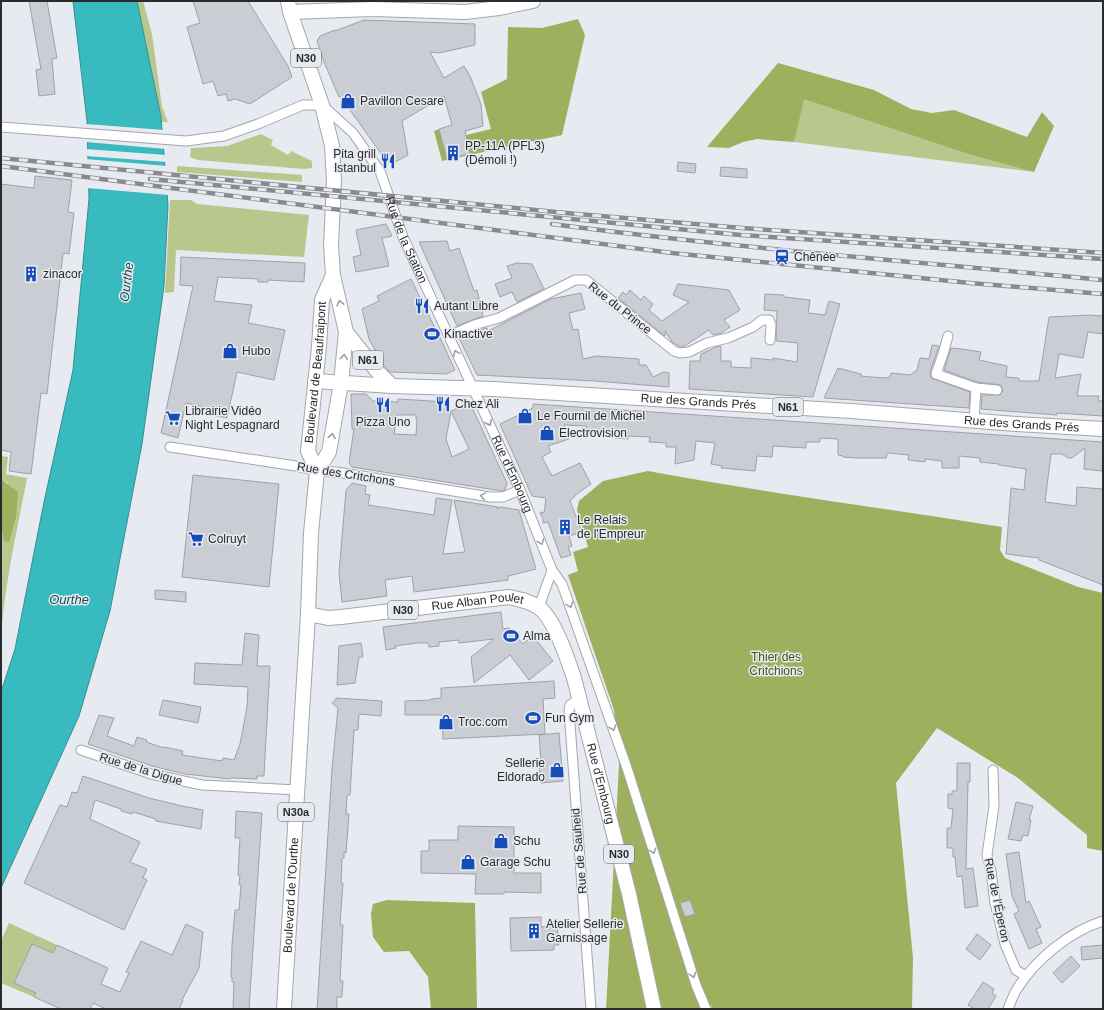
<svg xmlns="http://www.w3.org/2000/svg" width="1104" height="1010" font-family="Arial,sans-serif">
<style>
.green{fill:#bac78c}
.forest{fill:#9eaf5e}
.water{fill:#39babf;stroke:#348f93}
.pier{fill:#e8eaf1}
.building{fill:#cbcdd4;stroke:#a0a1a8;fill-rule:evenodd}
.lines{fill:none;stroke-linecap:round;stroke-linejoin:round}
.street-casing{stroke:#a4a6ad;stroke-width:11}
.primary-casing{stroke:#a4a6ad;stroke-width:16}
.street{stroke:#fff;stroke-width:9}
.primary{stroke:#fff;stroke-width:14}
.rail-casing{stroke:#888a8e;stroke-width:4.5}
.rail{stroke:#e8eaf1;stroke-width:3;stroke-dasharray:9;stroke-linecap:butt}
.oneway{stroke:#9fa0a0}
.labels{text-anchor:middle;stroke-width:3;stroke-linejoin:round;paint-order:stroke}
.shield{fill:#e8eaf1;stroke:#636468;stroke-width:1}
.shield-label{font-size:11px;font-weight:bold;fill:#2a2b2d}
.poi-label{font-size:12px;fill:#2a2b2d;stroke:#e8eaf1;text-anchor:start}
.street-label{font-size:12px;fill:#2a2b2d;stroke:#e8eaf1}
.park-label{font-size:12px;fill:#485317;stroke:#e8eaf1}
.water-label{font-size:13px;font-style:italic;fill:#164c4e;stroke:#e8eaf1}
</style>
<rect width="100%" height="100%" fill="#e8eaf1"/>
<g class="green">
<path d="M137 1H143L152 34 162 107 168 122H162Z"/>
<path d="M803 98 971 155 1034 172 794 142Z"/>
<path d="M261 134 273 140 271 145 288 155 291 151 312 161V168L304 169 198 160 190 157 191 148 227 146Z"/>
<path d="M177 166 302 175V182L177 172Z"/>
<path d="M170 200H191L197 204 309 215 304 257 176 250 174 292 165 293Z"/>
<path d="M1 456 8 457 6 474 27 478C17 530 5 583 1 636V528L4 541 8 483 1 479Z"/>
<path d="M9 923 57 945 34 997 1 983V941Z"/>
</g>
<g class="forest">
<path d="M578 19 585 35 562 135 442 161 434 131 439 129 442 141 491 129 481 92 507 79 508 27 542 28Z"/>
<path d="M778 63 874 90 911 109 932 113 954 110 1027 137 1042 112 1054 126 1034 172 971 155 804 99 794 142 757 139 743 142 729 148 707 147Z"/>
<path d="M648 471C766 493 884 508 1002 527L1000 550 1005 558 1078 587 1103 593V851L1087 848V835L1018 778 937 728 896 783 913 958 912 1009H712L711 1005 697 1009H606L619 765 614 710 568 575 578 571 573 552 588 547 577 510 579 501 603 481Z"/>
<path d="M1 479 18 492 16 517 9 542 4 541 1 528Z"/>
<path d="M387 900 475 903 477 1009H431L428 977 409 951 384 952 373 937 371 914 373 904Z"/>
</g>
<path class="water" d="M73 1H137L161 117 168 205 164 286 142 444 110 611 79 716 1 888V692L15 649 44 502 73 370 89 199 87 121Z"/>
<g class="pier">
<path d="M86 124 164 130 166 149 86 142Z"/>
<path d="M86 149 166 155 167 162 86 156Z"/>
<path d="M86 159 167 166 169 195 87 188Z"/>
</g>
<g class="building">
<path d="M29 1H47L57 58 52 59 55 94 39 96 36 70 41 69Z"/>
<path d="M193 1H248L288 66 292 77 250 104 235 99 228 101 226 94 218 96 213 81 203 84 187 27 200 23Z"/>
<path d="M364 20 475 24V45L439 53 430 52 444 78 464 66 470 76 481 104 483 126 465 131 470 154 447 159 439 129 452 125 444 96 402 121 408 155 397 161 387 162 340 96 339 97 324 62 317 41 320 36 335 30V31Z"/>
<path d="M678 162 696 164 695 173 677 171Z"/>
<path d="M721 167 747 169V178L720 176Z"/>
<path d="M35 176 72 180 68 212 74 213 69 254 63 253 47 394 41 393 31 474 9 471 11 452 1 450V184L34 188Z"/>
<path d="M386 224 392 236 382 238 389 266 356 272 353 257 361 255 356 230Z"/>
<path d="M447 241 450 251 459 248 474 291 477 290 483 316 457 326 419 242Z"/>
<path d="M181 257 305 263 304 282 268 280V282H258V279L218 277 214 301 252 305 248 323 285 330 274 380 237 372 227 418 207 414 208 408 186 403 178 438 161 433 193 286 180 285Z"/>
<path d="M517 263 532 264 544 289 517 302 512 292 500 297 495 284 512 278 507 266Z"/>
<path d="M411 279 443 344 455 370 446 374 390 372 382 363 369 339 362 309 379 301 377 296Z"/>
<path d="M678 284 729 290 740 310 724 320 730 327 722 333 713 335 709 330 683 347H681L672 342 665 331V336L618 298 623 292 626 295 630 290 641 300 644 296 653 304 649 310 662 321 689 302 673 295Z"/>
<path d="M581 293 585 309 569 313 573 330 578 329 583 359 596 356 639 359V365H646L653 377 664 372 669 373V387L595 381 477 375 459 338 476 331 487 328 488 331 551 299Z"/>
<path d="M765 294 784 295V297L810 300 808 313 825 315 829 301 840 304 813 397 689 389 690 361H700L701 354 716 347 721 346V361H731V367L751 368V358L773 360V358L797 362 798 343 776 341 777 311 764 310Z"/>
<path d="M1090 315 1103 316V334L1088 332 1083 358 1059 354 1055 378 1081 374 1077 396H1099L1098 401H1103V416L1057 413V415L981 409 982 395H1000L1003 391 1001 385 977 382 944 370 951 348 962 349 981 352 979 360 1007 366 1006 377 1019 378V381H1039L1049 317Z"/>
<path d="M932 345 939 346 930 372 931 378 970 392 969 408 824 398 838 368 861 374V376L871 377 889 378 891 373 910 375 917 370 920 358 929 359Z"/>
<path d="M351 394H366L373 401 398 402V399L448 402 447 413 451 411 446 439 452 457 469 449 451 411 470 403 507 483 505 490 502 491 352 467 349 463 354 429H352ZM397 415H416V419H417L416 435 394 434Z"/>
<path d="M533 404 1103 442 1102 471 1084 469 1085 448 1072 458H1068L1062 454H1051L1045 502 1076 506 1077 487 1103 489V585L1039 560V558L1006 554 1011 488 1024 490 1026 469 999 465V464L980 462V458L959 456V468H942V461L925 459V462L908 460 909 455 888 453 887 454 886 458H857L843 457V456L838 455V439L820 438V442H806V448L773 446 772 457 757 456 755 471 721 468 722 466 711 464 715 443 696 441 694 460 675 464 676 447H666V443L649 442 650 437 628 436V439L615 438V434L587 432 586 426 564 425 569 439 548 446 551 452 542 457 552 476 580 463 591 484 578 493 570 501 582 532 569 536 572 546 568 547 571 555 561 558 548 522 543 523V519L540 512 544 513 546 498 532 496 500 424 533 408Z"/>
<path d="M193 475 279 484 269 587 182 577Z"/>
<path d="M352 483 366 486 365 494 370 495 368 505 434 515 436 498 452 500 443 554 465 552 454 500 498 507 497 509 500 507 519 510 536 569 508 576V580L414 592 412 576 385 580 387 596 342 602 339 573 346 490Z"/>
<path d="M155 590 186 592V602L155 599Z"/>
<path d="M501 612 503 629 509 628 523 644 533 636 553 661 529 680 510 655 474 683 471 657 494 639 459 643V640L439 642V646L429 647 428 643H417L395 646 396 648 386 650 383 627Z"/>
<path d="M245 633 259 635 257 666H270L264 776H257V779L231 778 230 779 185 774 152 766 88 744 99 715 114 718 107 736 134 746 137 737 147 740 146 742 164 748V747L183 751 182 755 222 761 223 758 234 760 240 744 247 707 248 687 194 684 195 663 242 665Z"/>
<path d="M361 643 363 657H359L355 683 337 685 339 646Z"/>
<path d="M554 681 555 698 543 699 545 734 443 739 442 715H405V701L431 700V699L441 698V688Z"/>
<path d="M336 698 382 701 381 716 359 714 358 730H354L350 795H347L346 814H349L346 853 344 852V858H342L341 883H343L340 925H343L340 981H343L342 997H337V1009H317L332 769 338 708 332 703 336 700Z"/>
<path d="M163 700 201 707 198 723 159 715Z"/>
<path d="M559 733 563 781 541 783 539 762 541 761 539 735Z"/>
<path d="M957 763H970V782H968L966 869 973 868 978 906 965 908 962 876 957 877 955 857H953V848H947V828H951L953 809 948 808V794H952V791H957Z"/>
<path d="M83 776 149 798 182 806 203 810 201 829 156 821V819L133 812 132 814 121 811V809L95 800 90 819 140 842 130 862 147 869 143 878 147 880 124 930 24 883 60 805 67 807 72 792 77 793Z"/>
<path d="M1016 802 1033 806 1029 820H1031L1028 836 1023 835 1021 841 1008 839Z"/>
<path d="M236 811 262 813 249 1009H233L234 982H232V977H231L232 945 235 910H239L241 885H239L240 875H238L240 838H235Z"/>
<path d="M458 826 514 827V873H541V893L504 892V894H475L476 874 421 873V851H429V840H458Z"/>
<path d="M1019 852 1026 903 1029 901 1031 905 1041 927 1036 929 1042 943 1029 949 1014 914 1019 911 1012 896 1006 854Z"/>
<path d="M690 900 695 914 685 917 680 903Z"/>
<path d="M541 917V927L557 926 559 945H554V950L511 951 510 918Z"/>
<path d="M186 924 203 932 199 968 182 1000 183 1001 179 1009H106L93 1003 90 1009H61L34 997 36 993 14 983 32 944 53 953 57 945 108 968 101 984 120 992 129 973 126 972 141 941 172 955Z"/>
<path d="M977 934 991 945 980 960 966 949Z"/>
<path d="M1103 945V958L1082 960 1081 947Z"/>
<path d="M1071 956 1080 966 1062 983 1053 973Z"/>
<path d="M983 982 994 989 992 993 996 996 988 1009H975L968 1005Z"/>
</g>
<g class="lines">
<g class="street-casing">
<g id="street">
<path id="s1" d="M1 127 186 141 224 136 258 124 303 105H322L353 133 380 171 403 237 520 490 552 570 562 584 627 768 696 985 706 1009"/>
<path d="M449 336 474 325 499 318 575 280H586L674 351 680 353 689 352 707 343 728 338 753 327 762 320H769L771 325 770 340"/>
<path d="M948 336 943 354 936 374 976 388 974 421"/>
<path d="M976 388 997 390"/>
<path d="M170 447 296 466 317 471 337 472 490 497H503L520 490"/>
<path d="M539 607 552 570"/>
<path d="M579 699 570 705 569 710 591 1009"/>
<path d="M81 750 151 774 202 785 297 790"/>
<path d="M993 770 994 806 987 855 991 871 995 903 1005 944 1016 970 1026 976"/>
<path d="M1008 1009C1011 1002 1013 995 1017 989 1035 960 1070 931 1103 921"/>
</g>
</g>
<g class="primary-casing">
<g id="primary">
<path d="M290 12 373 9 465 12 499 8 533 1"/>
<path d="M346 332 377 371 392 386"/>
<path id="s2" d="M315 381 392 386 493 389 851 411 1016 424 1103 429"/>
<path id="s3" d="M317 471 308 451 319 347 322 300 333 275"/>
<path id="s4" d="M308 614 328 618 341 617 509 597C519 599 529 601 538 607 554 617 568 660 574 678L629 894 654 1009"/>
<path id="s5" d="M284 1009 308 614 311 533 317 471 329 452 341 383 346 332 333 275 331 245 334 182 332 146 322 105 290 12 288 1"/>
</g>
</g>
<use href="#street" class="street"/>
<use href="#primary" class="primary"/>
<g class="rail-casing">
<g id="rail">
<path d="M1 158 566 213 742 228 1103 253"/>
<path d="M1 166 672 253 970 283 1103 294"/>
<path d="M150 179 741 235 1103 259"/>
<path d="M552 224C735 248 919 262 1103 280"/>
</g>
</g>
<use href="#rail" class="rail"/>
</g>
<defs><path id="oneway-chevron" d="M-2-3.5L2.5 0L-2 3.5" fill="none" stroke-width="1.6" stroke-linecap="round" stroke-linejoin="round"/></defs>
<g class="oneway">
<use href="#oneway-chevron" transform="translate(340 303) rotate(-103)"/>
<use href="#oneway-chevron" transform="translate(456 353) rotate(-114)"/>
<use href="#oneway-chevron" transform="translate(344 357) rotate(-84)"/>
<use href="#oneway-chevron" transform="translate(489 423) rotate(65)"/>
<use href="#oneway-chevron" transform="translate(332 436) rotate(-80)"/>
<use href="#oneway-chevron" transform="translate(483 496) rotate(-171)"/>
<use href="#oneway-chevron" transform="translate(541 542) rotate(69)"/>
<use href="#oneway-chevron" transform="translate(570 605) rotate(70)"/>
<use href="#oneway-chevron" transform="translate(613 728) rotate(71)"/>
<use href="#oneway-chevron" transform="translate(653 851) rotate(72)"/>
<use href="#oneway-chevron" transform="translate(693 975) rotate(72)"/>
</g>
<defs>
<g id="shop-bare" transform="scale(1.2)"><path d="M-5-2.5h2.3a2.7 3.5 0 0 1 5.4 0H5L5.5 6h-11ZM-1.5-2.5h3a1.5 2.3 0 0 0-3 0Z" fill="#154cb7" stroke="#e8eaf1" stroke-width="2.5" paint-order="stroke"/></g>
<g id="building-bare" transform="scale(1.2)"><path d="M-4-6H4V6H1V3H-1V6H-4ZM-2.5-4.3h1.7v1.8h-1.7ZM.8-4.3h1.7v1.8H.8ZM-2.5-1h1.7V.8h-1.7ZM.8-1h1.7V.8H.8Z" fill="#154cb7" stroke="#e8eaf1" stroke-width="2.5" paint-order="stroke"/></g>
<g id="restaurant-bare" transform="scale(1.2)"><path d="M-5-6h1v4h1v-4h1v4h1v-4h1v5L-1.5 .5V6h-2V.5L-5-1ZM5-6V6H3V1.5H1.5Q1.5-4 5-6Z" fill="#154cb7" stroke="#e8eaf1" stroke-width="2.5" paint-order="stroke"/></g>
<g id="station-bare" transform="scale(1.2)"><path d="M-3-6H3Q5-6 5-4V2Q5 4 3 4L4.5 6H3L1.5 4h-3L-3 6H-4.5L-3 4Q-5 4-5 2V-4Q-5-6-3-6ZM-3.5-4v3h7v-3ZM-3.5 1v1.5H-2V1ZM2 1v1.5H3.5V1Z" fill="#154cb7" stroke="#e8eaf1" stroke-width="2.5" paint-order="stroke"/></g>
<g id="stadium-bare" transform="scale(1.2)"><path d="M0-5a6.5 5 0 1 0 0 10a6.5 5 0 1 0 0-10ZM-3.5-1.8h7v3.6h-7Z" fill="#154cb7" stroke="#e8eaf1" stroke-width="2.5" paint-order="stroke"/></g>
<g id="supermarket-bare" transform="scale(1.2)"><path d="M-6-5.5h2.5l.6 2H6L4.5 2H-2.5L-4.4-4H-6ZM-1.5 3.2a1.3 1.3 0 1 0 .1 0ZM3 3.2a1.3 1.3 0 1 0 .1 0Z" fill="#154cb7" stroke="#e8eaf1" stroke-width="2.5" paint-order="stroke"/></g>
</defs>
<g fill-rule="evenodd">
<use href="#shop-bare" x="348" y="101"/>
<use href="#building-bare" x="453" y="153"/>
<use href="#restaurant-bare" x="388" y="161"/>
<use href="#station-bare" x="782" y="257"/>
<use href="#building-bare" x="31" y="274"/>
<use href="#restaurant-bare" x="422" y="306"/>
<use href="#stadium-bare" x="432" y="334"/>
<use href="#shop-bare" x="230" y="351"/>
<use href="#restaurant-bare" x="443" y="404"/>
<use href="#restaurant-bare" x="383" y="405"/>
<use href="#shop-bare" x="525" y="416"/>
<use href="#supermarket-bare" x="173" y="418"/>
<use href="#shop-bare" x="547" y="433"/>
<use href="#building-bare" x="565" y="527"/>
<use href="#supermarket-bare" x="196" y="539"/>
<use href="#stadium-bare" x="511" y="636"/>
<use href="#stadium-bare" x="533" y="718"/>
<use href="#shop-bare" x="446" y="722"/>
<use href="#shop-bare" x="557" y="770"/>
<use href="#shop-bare" x="501" y="841"/>
<use href="#shop-bare" x="468" y="862"/>
<use href="#building-bare" x="534" y="931"/>
</g>
<g class="labels">
<g class="shield">
<rect x="291" y="49" width="30" height="18" rx="3"/>
<rect x="353" y="351" width="30" height="18" rx="3"/>
<rect x="773" y="398" width="30" height="18" rx="3"/>
<rect x="388" y="601" width="30" height="18" rx="3"/>
<rect x="278" y="803" width="36" height="18" rx="3"/>
<rect x="604" y="845" width="30" height="18" rx="3"/>
</g>
<g class="shield-label">
<text x="306" y="62">N30</text>
<text x="368" y="364">N61</text>
<text x="788" y="411">N61</text>
<text x="403" y="614">N30</text>
<text x="296" y="816">N30a</text>
<text x="619" y="858">N30</text>
</g>
<g class="poi-label">
<text x="360" y="105">Pavillon Cesare</text>
<text x="465" y="150">PP-11A (PFL3)<tspan x="465" dy="14">(Démoli !)</tspan></text>
<text x="376" y="158" text-anchor="end">Pita grill<tspan x="376" dy="14">Istanbul</tspan></text>
<text x="794" y="261">Chênée</text>
<text x="43" y="278">zinacor</text>
<text x="434" y="310">Autant Libre</text>
<text x="444" y="338">Kinactive</text>
<text x="242" y="355">Hubo</text>
<text x="455" y="408">Chez Ali</text>
<text x="185" y="415">Librairie Vidéo<tspan x="185" dy="14">Night Lespagnard</tspan></text>
<text x="537" y="420">Le Fournil de Michel</text>
<text x="383" y="426" text-anchor="middle">Pizza Uno</text>
<text x="559" y="437">Electrovision</text>
<text x="577" y="524">Le Relais<tspan x="577" dy="14">de l'Empreur</tspan></text>
<text x="208" y="543">Colruyt</text>
<text x="523" y="640">Alma</text>
<text x="545" y="722">Fun Gym</text>
<text x="458" y="726">Troc.com</text>
<text x="545" y="767" text-anchor="end">Sellerie<tspan x="545" dy="14">Eldorado</tspan></text>
<text x="513" y="845">Schu</text>
<text x="480" y="866">Garage Schu</text>
<text x="546" y="928">Atelier Sellerie<tspan x="546" dy="14">Garnissage</tspan></text>
</g>
<g class="street-label">
<text dy="4" stroke="none"><textPath href="#s1" startOffset="490">Rue de la Station</textPath></text>
<text transform="translate(620 308) rotate(38)" y="4">Rue du Prince</text>
<text dy="4" stroke="none"><textPath href="#s3" startOffset="101">Boulevard de Beaufraipont</textPath></text>
<text dy="4" stroke="none"><textPath href="#s2" startOffset="384">Rue des Grands Prés</textPath></text>
<text dy="4" stroke="none"><textPath href="#s2" startOffset="708">Rue des Grands Prés</textPath></text>
<text transform="translate(346 474) rotate(9)" y="4">Rue des Critchons</text>
<text dy="4" stroke="none"><textPath href="#s1" startOffset="747">Rue d'Embourg</textPath></text>
<text dy="4" stroke="none"><textPath href="#s4" startOffset="171">Rue Alban Poulet</textPath></text>
<text transform="translate(141 769) rotate(17)" y="4">Rue de la Digue</text>
<text dy="4" stroke="none"><textPath href="#s4" startOffset="423">Rue d'Embourg</textPath></text>
<text transform="translate(579 851) rotate(-95)" y="4">Rue de Sauheid</text>
<text dy="4" stroke="none"><textPath href="#s5" startOffset="114">Boulevard de l'Ourthe</textPath></text>
<text transform="translate(997 900) rotate(78)" y="4">Rue de l'Éperon</text>
</g>
<g class="park-label">
<text x="776" y="661">Thier des<tspan x="776" dy="14">Critchions</tspan></text>
</g>
<g class="water-label">
<text transform="translate(126 282) rotate(-83)" y="5">Ourthe</text>
<text x="69" y="604">Ourthe</text>
</g>
</g>
<rect width="1104" height="1010" fill="none" stroke="#2a2b2d" stroke-width="4"/>
</svg>
